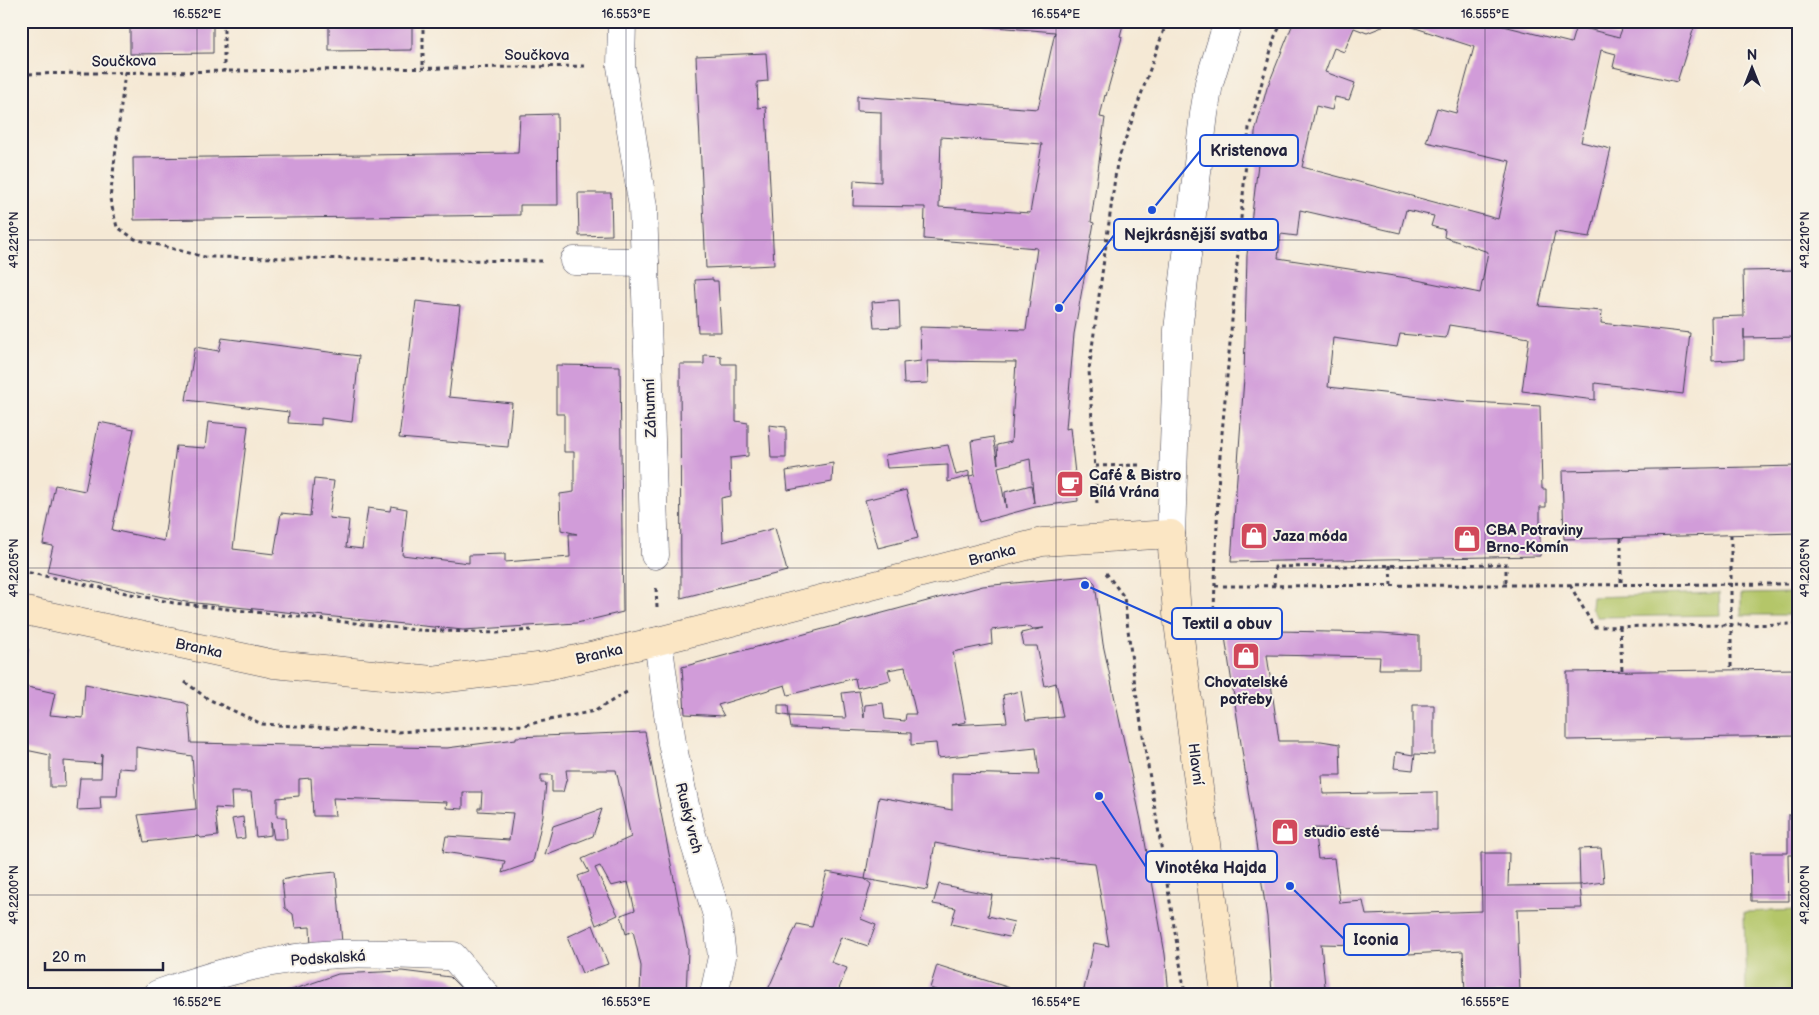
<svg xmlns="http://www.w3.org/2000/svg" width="1819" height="1015" font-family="'Balsamiq Sans',sans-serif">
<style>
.green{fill:#b4c669;stroke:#6b7452}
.building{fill:#d19cd9;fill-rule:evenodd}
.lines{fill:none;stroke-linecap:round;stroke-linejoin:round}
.street-casing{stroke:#424052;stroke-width:29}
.secondary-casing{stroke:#424052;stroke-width:29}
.path{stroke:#424052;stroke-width:3;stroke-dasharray:4 4;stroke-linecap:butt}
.street{stroke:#fff;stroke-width:28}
.secondary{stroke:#fbe6c4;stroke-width:28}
.ticks{fill:none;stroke:#22223b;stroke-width:1;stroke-opacity:0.45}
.labels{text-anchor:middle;stroke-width:4;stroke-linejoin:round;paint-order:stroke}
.street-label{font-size:15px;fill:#22223b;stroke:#f7f3e8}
.poi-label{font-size:15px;font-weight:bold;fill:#22223b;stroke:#f7f3e8;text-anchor:start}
.leader{fill:none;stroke:#1d4ed8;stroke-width:2}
.callout-dot{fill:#1d4ed8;stroke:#f7f3e8;stroke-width:2}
.callout{fill:#f7f3e8;stroke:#1d4ed8;stroke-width:2}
.callout-label{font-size:16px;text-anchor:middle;font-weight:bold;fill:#22223b}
.neatline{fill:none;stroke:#22223b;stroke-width:2}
.ticks-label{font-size:12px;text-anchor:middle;fill:#22223b}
</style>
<rect width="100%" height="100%" fill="#f7f3e8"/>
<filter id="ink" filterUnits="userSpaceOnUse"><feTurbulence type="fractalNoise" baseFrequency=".02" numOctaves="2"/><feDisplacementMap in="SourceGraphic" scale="10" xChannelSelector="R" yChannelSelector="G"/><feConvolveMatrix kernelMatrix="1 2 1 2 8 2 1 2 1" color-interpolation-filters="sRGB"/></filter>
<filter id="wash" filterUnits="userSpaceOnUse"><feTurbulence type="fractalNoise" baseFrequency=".0096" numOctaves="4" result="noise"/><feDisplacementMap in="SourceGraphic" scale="20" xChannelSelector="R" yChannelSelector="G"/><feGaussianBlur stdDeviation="1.12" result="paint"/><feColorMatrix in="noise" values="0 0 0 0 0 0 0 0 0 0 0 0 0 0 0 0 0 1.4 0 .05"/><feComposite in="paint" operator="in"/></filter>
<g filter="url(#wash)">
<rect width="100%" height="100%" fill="#f5e9d5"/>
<g class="green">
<path d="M1719 593 1720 615 1597 617 1591 608 1592 597Z"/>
<path d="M1798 593V615H1741V594Z"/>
<path d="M1798 910V994H1746L1744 912Z"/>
</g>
<g id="blocks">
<g class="building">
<path d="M130 21H213V53L130 54Z"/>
<path d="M329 21H412V50L329 51Z"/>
<path d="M984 21H1124L1120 36 1122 37 1118 53 1106 96 1105 95 1100 117 1105 118 1091 222 1094 223 1074 334 1066 429 1070 428 1078 501 1035 507 979 522 969 476 975 475 971 441 993 437 998 464 997 445 1011 442 1016 362 927 361 928 383 904 384 903 363 921 361 920 327 1026 330 1037 248 924 239 925 207 853 206 854 180 881 182V112L857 111V96L1038 109 1055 32 984 26ZM941 137 1042 144 1030 213 939 207ZM1030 459 1034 503 1031 485 1005 492 1006 508 998 467Z"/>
<path d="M1294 21H1383L1382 27 1367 33 1354 28 1344 52 1334 48 1325 72 1355 83 1349 100 1335 97 1332 110 1316 106 1302 167 1498 219 1510 161 1426 142 1437 108 1456 113 1474 47 1394 21H1484L1571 43 1576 26 1619 37 1625 21H1696L1677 82 1613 67 1616 54 1601 50 1581 142 1611 149 1590 237 1555 232 1539 306 1602 311 1601 323 1690 333 1683 394 1595 383V400L1522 391 1529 338 1449 325 1446 338 1400 334 1397 347 1333 338 1328 387 1457 401 1540 406 1542 489H1546V507H1540V556L1231 562 1244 378 1247 255 1259 156 1254 155 1255 132 1267 88ZM1300 210 1400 233 1406 210 1434 216 1431 226 1445 230 1444 237 1488 252 1480 293 1407 278 1278 258 1281 234 1297 236Z"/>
<path d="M766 53 768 81 757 82 758 108 766 107 774 265 706 268 696 56Z"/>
<path d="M557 114 558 205H520V215L134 220 133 158 518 153 520 115Z"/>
<path d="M578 193H611L612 235 579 236Z"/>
<path d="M1798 270V337L1744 338V329V359L1712 361 1711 317 1744 316 1743 271Z"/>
<path d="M713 279V281H718L721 332H698L695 280Z"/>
<path d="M899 300 900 327 874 328 872 302Z"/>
<path d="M416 301 460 306 449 397 512 403 508 447 399 438Z"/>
<path d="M222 338 359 356 352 422 321 418V425L288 423 289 412 186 400 195 347 219 351Z"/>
<path d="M704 355 721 356V364H736V421L748 423V456L730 458 731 496 721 498 723 542 775 528 787 571 681 598 680 364H704Z"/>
<path d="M556 365 620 366 623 612 577 623 463 630 186 602 47 572 53 546 43 544 55 485 85 491 99 422 134 429 112 530 164 541 176 446 205 448 208 422 248 426 233 549 274 554 281 513 310 516 314 479 334 481 329 518 349 520 346 547 362 549 368 508 390 511 391 506 407 509 402 555 469 563V555L505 554V562L570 557 569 534H577L561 530 560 494 574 492V452H564V414H556Z"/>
<path d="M769 425 786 427V458H771Z"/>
<path d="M948 445 956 475 969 471V476L948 482V465L887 468 885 455Z"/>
<path d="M833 463 832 482 788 490 786 471Z"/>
<path d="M1798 466V533L1564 539 1562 471Z"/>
<path d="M906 490 918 538 878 548 865 500Z"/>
<path d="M1088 576 1095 583 1103 644 1142 825 1165 954 1169 994H1083L1094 943 1109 946 1095 863 987 853 935 843 927 890 865 879 871 884 861 919 876 925 868 946 841 937 831 962 847 968 837 994H766L797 924 812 927 827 872 865 879 879 797 952 810V773L1039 775 1036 748 938 758 936 743 911 745V733L791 728 789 716 846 718 842 693 859 691 864 718 865 705 883 703 885 719 905 721 906 714H916L905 667 888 670 891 680 857 688 855 678 788 695 785 685 718 705 724 716 685 714 682 667 983 586ZM1026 626 1033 629 1044 628 1021 633 1024 646H1037L1045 686 1056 683 1063 717 1026 720 1021 691 1003 695 1007 722 951 725 966 722 953 652 992 644 991 630Z"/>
<path d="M1224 630 1382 633 1419 636V669H1379L1380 657 1267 655 1279 741H1321L1340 744 1341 775H1322L1323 794 1437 792V830L1314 828 1318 859 1334 858 1340 903 1363 901 1366 915 1482 911 1481 853H1509L1508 886 1580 885 1579 849 1601 848 1604 882 1580 885 1582 908 1517 909 1520 994H1465L1463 951 1409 954 1408 946 1321 944 1325 986 1312 989V994H1272L1267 917Z"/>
<path d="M21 648 28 649 23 686 55 693 50 715 83 718 85 684 185 703 188 705 191 743 447 748 516 739V737L645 732 688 950 686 994H640L641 966 633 931 626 934 621 915 635 910 628 882 611 886 600 866 595 868 618 915 596 925 578 876 589 872 582 859 631 837 616 770H566L567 777 563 792H552V775H541V783H546L543 815 533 862 502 873 505 861 443 852 446 836 509 840 513 813 478 811V808H481L482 792H463V809L446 808 447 802 333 798 335 816H313L311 778 299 779V796L277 798V817H286L287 839H274L271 822V835L256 837 251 792H231L232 809 215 808 218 836 201 838 199 836 144 842 138 815 196 809 192 756 136 747V769L119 768 117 796H100L101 809 77 810 80 778H101L102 754 101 764 64 761 65 787H50V755L21 749Z"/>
<path d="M1798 669V736L1567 740V672Z"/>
<path d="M778 705H788L789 716 778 714Z"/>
<path d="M1413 705H1434V755L1415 754 1413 770 1394 768 1396 752 1413 755Z"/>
<path d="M602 809 593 836 545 855 553 826Z"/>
<path d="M1788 815H1798V855H1788L1789 901H1751L1750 853H1788Z"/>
<path d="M243 817 245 838 236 839 232 819Z"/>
<path d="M336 872 342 943 311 947 310 927 295 928 293 914 285 908 282 880 305 875Z"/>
<path d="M939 884 992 895 988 916 1014 922 1009 937 951 924 956 908 933 904Z"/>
<path d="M593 925 608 964 582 973 567 937Z"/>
<path d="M937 965 1010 988 1009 994H947L930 988Z"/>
<path d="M402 971 450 977 467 994H402L390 989V994H281L338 974Z"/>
</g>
</g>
</g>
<g filter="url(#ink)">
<use href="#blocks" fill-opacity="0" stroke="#424052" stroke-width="1"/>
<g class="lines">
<g class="street-casing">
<g id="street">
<path d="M622 21 621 66 643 207 655 555"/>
<path d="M574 261 645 262"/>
<path d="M1171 534 1178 330 1204 114 1209 83 1228 21"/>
<path d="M658 641 672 743 690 829 717 915 722 957 714 994"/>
<path d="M158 994C215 973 278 957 338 954 376 952 415 956 453 956L485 994"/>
</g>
</g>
<g class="secondary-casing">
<path id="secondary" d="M21 610 274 664 432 680 546 666 658 641 1042 542 1171 534 1177 614 1225 994"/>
</g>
<g class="path">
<path d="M23 21 24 73"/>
<path d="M224 21V71"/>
<path d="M423 21V68"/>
<path d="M125 72 110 199 117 227 135 239 205 257 542 261"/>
<path d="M21 74 588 66"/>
<path d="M1095 466 1139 465"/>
<path d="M1097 504 1089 370 1117 163 1167 21"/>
<path d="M1731 535V670"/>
<path d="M1621 538V584"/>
<path d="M1390 565 1391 585"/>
<path d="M21 571 174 603 417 630 497 633 531 630"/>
<path d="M1106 573 1124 597 1135 686 1185 994"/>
<path d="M1570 585 1594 627 1798 624"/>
<path d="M1215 586 1798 584"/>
<path d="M1274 586 1275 567 1506 564V585"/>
<path d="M656 588 657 607"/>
<path d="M1214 610 1219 467 1249 128 1275 36 1283 21"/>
<path d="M1620 626 1622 671"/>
<path d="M185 682 208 699 262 724 397 732 524 725 595 711 630 690"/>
</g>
<use href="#street" class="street"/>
<use href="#secondary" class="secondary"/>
</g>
</g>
<path class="ticks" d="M197 21V994M626 21V994M1056 21V994M1485 21V994M21 240H1798M21 568H1798M21 895H1798"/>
<defs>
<g id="cafe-square" transform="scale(1.4375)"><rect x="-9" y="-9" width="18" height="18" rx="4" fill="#d1495b" stroke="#f7f3e8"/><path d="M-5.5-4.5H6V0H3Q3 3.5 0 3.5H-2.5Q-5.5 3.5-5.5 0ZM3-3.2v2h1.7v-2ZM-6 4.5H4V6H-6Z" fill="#fff"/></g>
<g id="shop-square" transform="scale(1.4375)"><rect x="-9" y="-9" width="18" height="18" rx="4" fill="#d1495b" stroke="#f7f3e8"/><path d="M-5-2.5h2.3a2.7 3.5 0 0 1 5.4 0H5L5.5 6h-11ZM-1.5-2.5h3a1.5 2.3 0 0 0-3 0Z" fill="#fff"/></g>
</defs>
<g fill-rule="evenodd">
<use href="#cafe-square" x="1070" y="484"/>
<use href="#shop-square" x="1254" y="536"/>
<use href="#shop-square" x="1467" y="539"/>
<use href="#shop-square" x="1246" y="656"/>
<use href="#shop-square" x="1285" y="832"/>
</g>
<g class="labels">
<g class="street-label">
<text x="537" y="60">Součkova</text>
<text transform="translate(124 61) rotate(-1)" y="5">Součkova</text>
<text transform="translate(650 408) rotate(-92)" y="5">Záhumní</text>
<text transform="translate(992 555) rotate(-14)" y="5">Branka</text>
<text transform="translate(199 648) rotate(12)" y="5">Branka</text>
<text transform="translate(599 654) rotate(-13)" y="5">Branka</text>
<text transform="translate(1196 764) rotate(83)" y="5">Hlavní</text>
<text transform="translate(689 818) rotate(76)" y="5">Ruský vrch</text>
<text transform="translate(328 958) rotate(-4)" y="5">Podskalská</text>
</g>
<g class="poi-label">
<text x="1089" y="480">Café &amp; Bistro<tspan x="1089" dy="17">Bílá Vrána</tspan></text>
<text x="1486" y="535">CBA Potraviny<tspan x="1486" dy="17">Brno-Komín</tspan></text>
<text x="1273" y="541">Jaza móda</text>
<text x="1246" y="687" text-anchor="middle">Chovatelské<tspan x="1246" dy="17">potřeby</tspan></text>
<text x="1304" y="837">studio esté</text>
</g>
</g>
<path class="leader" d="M1152 210L1200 151M1059 308L1114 235M1085 585L1172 624M1099 796L1146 867M1290 886L1344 939"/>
<g class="callout-dot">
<circle cx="1152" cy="210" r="5"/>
<circle cx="1059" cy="308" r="5"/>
<circle cx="1085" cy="585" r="5"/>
<circle cx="1099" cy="796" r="5"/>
<circle cx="1290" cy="886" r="5"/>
</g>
<g class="callout">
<rect x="1200" y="135" width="98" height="31" rx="5"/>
<rect x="1114" y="219" width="164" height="31" rx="5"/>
<rect x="1172" y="608" width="110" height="31" rx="5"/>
<rect x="1146" y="851" width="131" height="31" rx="5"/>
<rect x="1344" y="924" width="65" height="31" rx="5"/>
</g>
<g class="callout-label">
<text x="1249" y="156">Kristenova</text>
<text x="1196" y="240">Nejkrásnější svatba</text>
<text x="1227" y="629">Textil a obuv</text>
<text x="1211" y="873">Vinotéka Hajda</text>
<text x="1376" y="945">Iconia</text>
</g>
<rect width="1819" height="1015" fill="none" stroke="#f7f3e8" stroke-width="55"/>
<g transform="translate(1752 68)" stroke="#f7f3e8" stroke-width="4" paint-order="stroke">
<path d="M0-4L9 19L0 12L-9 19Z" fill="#22223b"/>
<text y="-8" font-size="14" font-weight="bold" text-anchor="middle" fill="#22223b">N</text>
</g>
<path d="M45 962v8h118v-8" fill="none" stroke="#22223b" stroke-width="2.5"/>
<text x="52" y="962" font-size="15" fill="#22223b" stroke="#f7f3e8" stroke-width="4" paint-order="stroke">20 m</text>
<rect x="28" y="28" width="1764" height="960" class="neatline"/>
<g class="ticks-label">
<text x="197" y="18">16.552°E</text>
<text x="626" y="18">16.553°E</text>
<text x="1056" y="18">16.554°E</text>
<text x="1485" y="18">16.555°E</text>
<text transform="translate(14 240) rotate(-90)" y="4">49.2210°N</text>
<text transform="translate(1805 240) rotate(-90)" y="4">49.2210°N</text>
<text transform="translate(14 568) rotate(-90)" y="4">49.2205°N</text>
<text transform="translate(1805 568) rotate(-90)" y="4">49.2205°N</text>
<text transform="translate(14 895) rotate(-90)" y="4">49.2200°N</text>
<text transform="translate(1805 895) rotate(-90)" y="4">49.2200°N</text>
<text x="197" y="1006">16.552°E</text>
<text x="626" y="1006">16.553°E</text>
<text x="1056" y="1006">16.554°E</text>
<text x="1485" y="1006">16.555°E</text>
</g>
</svg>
